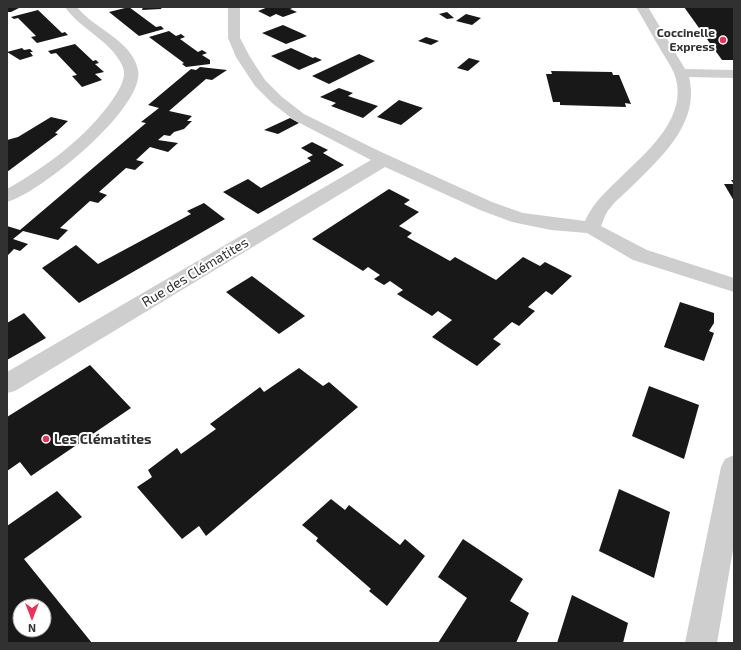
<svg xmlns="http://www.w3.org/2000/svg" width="741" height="650" font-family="'Exo 2',sans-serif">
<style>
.building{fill:#181818;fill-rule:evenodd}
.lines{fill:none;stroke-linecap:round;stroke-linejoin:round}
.minor{fill:#cecece;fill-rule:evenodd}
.poi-dot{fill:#e83257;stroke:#fff;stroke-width:1.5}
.labels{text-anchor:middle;stroke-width:4;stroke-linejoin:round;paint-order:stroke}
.far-poi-label{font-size:12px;font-weight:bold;fill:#313131;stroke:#fff;text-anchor:end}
.street-label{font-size:14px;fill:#313131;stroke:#fff}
.poi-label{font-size:14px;font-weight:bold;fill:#313131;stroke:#fff;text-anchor:start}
</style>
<rect width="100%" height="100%" fill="#fff"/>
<g class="building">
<path d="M7 7H21L11 12H7Z"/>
<path d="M129 7 156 27 161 26 164 29 139 36 109 12Z"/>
<path d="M143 7H162L161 9 142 10Z"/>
<path d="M268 7H295L290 9 297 12 283 17 276 14 270 17 258 11Z"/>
<path d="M684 7H734V60H722Z"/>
<path d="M38 10 62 33 65 32 68 35 37 43 31 37 36 36 18 18 14 19 11 17Z"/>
<path d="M447 12 454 18 447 19 439 14Z"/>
<path d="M466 14 481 18 472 25 456 21Z"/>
<path d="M283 25 301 33 307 36 286 44 262 33Z"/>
<path d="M169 31 176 36 181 34 185 37 180 39 198 52 202 50 207 53 202 55 210 60V64L186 67 182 64 184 63 149 37Z"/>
<path d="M426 37 439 41 431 45 418 41Z"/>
<path d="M75 44 93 61 96 60 99 63 95 64 104 72 95 74 102 80 82 87 72 76 77 75 56 53 51 54 48 51Z"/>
<path d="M22 48 24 50 30 49 33 52H30L33 56 20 60 7 52Z"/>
<path d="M291 48 313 58 315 57 322 60 299 70 271 56Z"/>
<path d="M359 54 375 61 329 84 312 76Z"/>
<path d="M469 58 480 61 468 71 457 68Z"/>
<path d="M200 67 227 70 212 80 206 79 169 111 192 116 187 121H192L184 129 174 132 170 136 164 135 158 140 178 143 168 152 150 147 136 160 144 162 135 170 126 168 99 192 107 195 98 203 90 201 60 228 68 230 58 240 23 231 13 239 28 244 20 251 14 249 7 256V226L20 230 146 123 141 122 159 108 148 105 191 69 196 70Z"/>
<path d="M551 71 612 72 613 75H619L631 104 625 103 626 107 560 105V102H553L546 74H552Z"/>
<path d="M339 88 353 93 348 96 378 106 363 118 331 106 336 103 320 97Z"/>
<path d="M399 100 423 108 401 125 377 117Z"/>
<path d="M51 117 68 121 55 133 58 134 7 172V140L18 137Z"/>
<path d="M290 118 299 123 278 134 264 130Z"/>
<path d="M312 142 328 150 323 153 344 165 258 214 223 192 248 179 261 188 311 161 307 158 313 155 301 148Z"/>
<path d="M731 180H734V201L724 184H734Z"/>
<path d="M389 189 410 200 404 204 419 212 399 226 412 233 407 237 450 261 455 257 496 280 523 257 540 266 545 262 572 276 552 295 546 291 528 307 535 311 519 326 512 322 493 339 501 344 477 366 432 337 452 320 438 311 432 316 397 294 403 290 390 281 384 285 374 279 380 275 368 267 363 271 312 239Z"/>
<path d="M204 203 225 219 79 303 42 268 76 245 98 264 191 214 187 211Z"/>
<path d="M252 276 305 316 279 334 226 292Z"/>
<path d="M680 302 714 313V323L709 331 714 333 704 361 664 347Z"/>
<path d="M24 313 46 338 7 360V323Z"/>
<path d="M90 365 131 408 31 476 20 462 7 471V417Z"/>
<path d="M299 368 323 386 329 382 358 407 206 536 199 526 182 539 137 487 152 477 148 470 177 448 181 454 216 429 210 424 260 387 264 392Z"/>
<path d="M649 386 699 405 684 459 632 436Z"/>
<path d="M619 489 670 512 654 578 599 551Z"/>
<path d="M57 491 82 517 24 559 92 643H7V526ZM20 606H44V630H20Z"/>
<path d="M331 499 345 510 349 505 400 545 405 539 425 556 387 606 369 591 371 589 316 541 318 538 302 525Z"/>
<path d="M463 539 523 579 510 601 529 613 516 643H438L467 598 438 577Z"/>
<path d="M572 595 628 623 623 643H557Z"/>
</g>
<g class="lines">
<g class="minor">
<path d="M65 7H77C94 29 132 40 138 70 146 107 39 194 7 202V189C47 166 86 138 113 99 119 90 128 77 122 65 110 40 81 30 65 7Z"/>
<path d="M228 7H240V38L250 57 265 80 282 97 304 114 379 151 492 202 523 213 585 221C593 202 608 190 623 175 650 149 690 115 674 73 671 66 666 59 662 52 653 37 645 22 636 7H648L685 69 734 70V78L689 77C701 125 657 161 626 192 621 197 615 201 611 207 606 212 604 219 601 226L647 250 734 278V292L633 260 587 233 551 230 512 222 480 210 385 167 15 391 7 393V372L371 160 294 120 272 103 255 86 236 57 228 38Z"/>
<path d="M734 455V544L717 643H685L721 467 725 459Z"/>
</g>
</g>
<g class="poi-dot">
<circle cx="723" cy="40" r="4"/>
<circle cx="46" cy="439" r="4"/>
</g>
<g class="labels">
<g class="far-poi-label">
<text x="715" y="37">Coccinelle<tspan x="715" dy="14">Express</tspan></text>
</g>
<g class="street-label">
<text transform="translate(195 272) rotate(-31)" y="5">Rue des Clématites</text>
</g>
<g class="poi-label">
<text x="54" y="444">Les Clématites</text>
</g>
</g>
<rect width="741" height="650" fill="none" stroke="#313131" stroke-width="16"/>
<g transform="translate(32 618) rotate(180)"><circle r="19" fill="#ffffff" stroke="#adadad"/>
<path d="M0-3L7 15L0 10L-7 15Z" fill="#e83257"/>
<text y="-6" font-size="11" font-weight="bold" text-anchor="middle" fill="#313131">N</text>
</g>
</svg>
